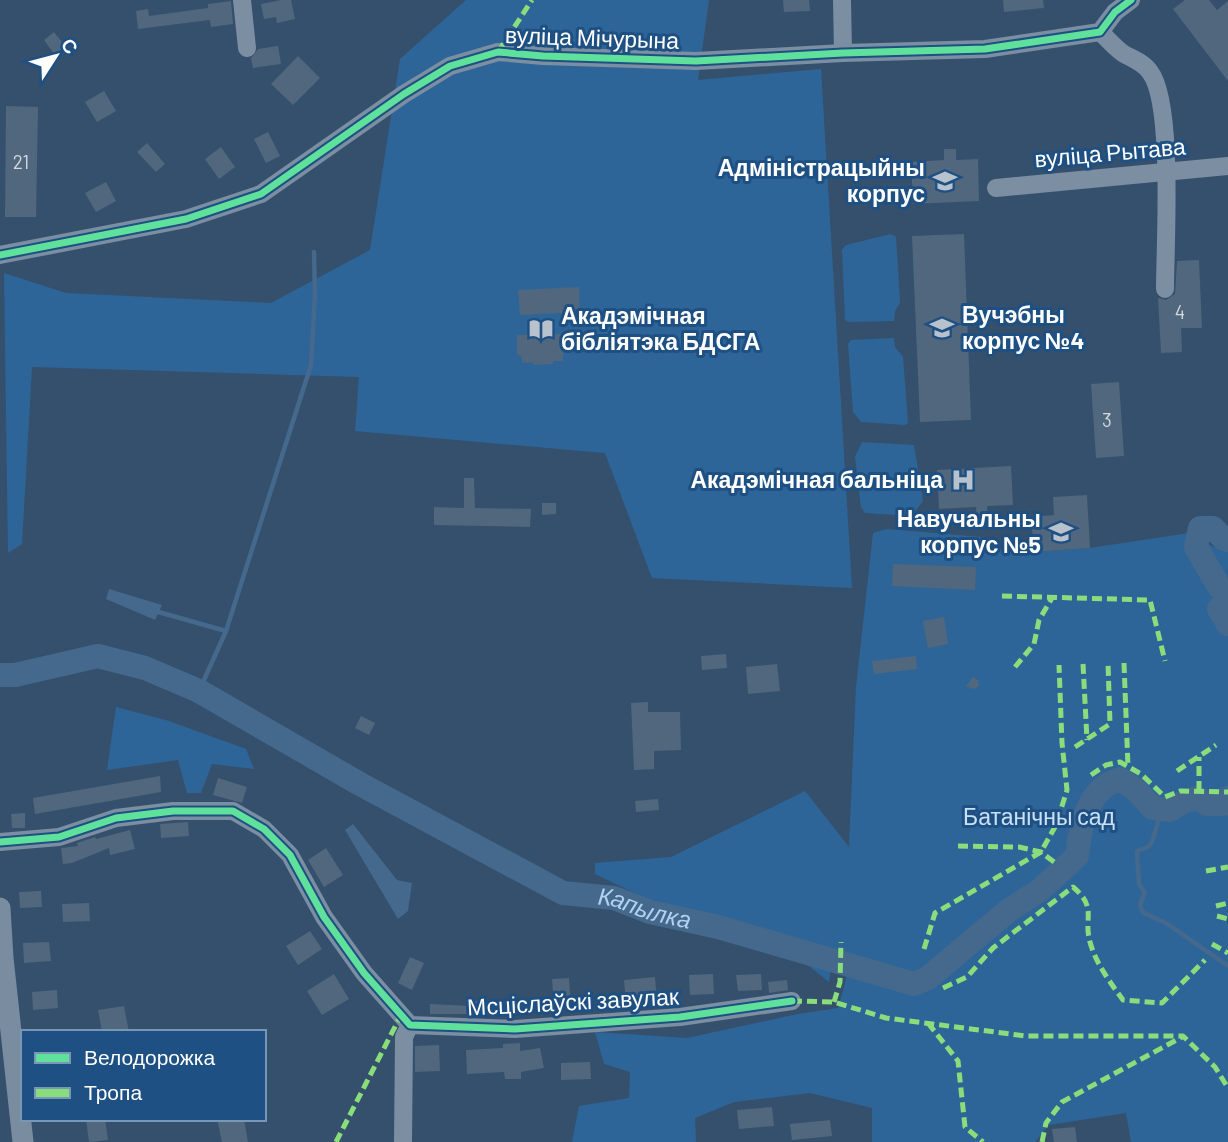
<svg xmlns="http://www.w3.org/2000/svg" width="1228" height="1142" font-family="Barlow,sans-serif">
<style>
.green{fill:#2e6599}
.water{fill:#44698d}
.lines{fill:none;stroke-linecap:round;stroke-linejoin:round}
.stream{stroke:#44698d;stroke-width:4.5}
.river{stroke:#44698d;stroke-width:24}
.building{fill:#50677d}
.minor{stroke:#7b8ea2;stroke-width:18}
.major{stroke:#7a8c9f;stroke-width:21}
.quiet{stroke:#8add7b;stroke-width:5;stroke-dasharray:10 5;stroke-linecap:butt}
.cycleway-casing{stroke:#1e5083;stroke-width:11}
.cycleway{stroke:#60e19b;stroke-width:7}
.labels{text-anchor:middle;stroke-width:6;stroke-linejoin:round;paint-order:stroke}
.number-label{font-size:19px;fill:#d3d9de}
.street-label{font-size:23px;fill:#fff;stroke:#1e5083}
.poi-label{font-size:23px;font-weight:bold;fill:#fff;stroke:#1e5083;text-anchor:end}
.park-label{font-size:23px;fill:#c9e1f7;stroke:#1e5083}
.water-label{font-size:24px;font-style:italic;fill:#b0d2f1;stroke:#1e5083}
</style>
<rect width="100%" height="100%" fill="#35506c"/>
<g class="green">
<path d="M466 0H709L698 80 821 69 852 588 652 578 605 453 355 431 359 377 32 367 22 544 8 553 4 273 66 293 271 303 370 250 400 59Z"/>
<path d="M891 234 896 237 900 303 895 311 894 321 848 322 845 320 842 250 846 245Z"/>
<path d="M894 338 895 347 903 357 908 423 905 425 861 422 853 412 848 344 851 340Z"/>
<path d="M862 442 914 445 923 501 911 516 865 513 861 507 855 457Z"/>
<path d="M887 529 981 537 986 541H992L1002 550 1034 552 1090 548 1189 533 1214 547 1228 543V1142H1131L1126 1113 1049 1125 1035 1142H872V1108L810 1093 734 1102 695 1118 696 1142H572L579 1106 629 1098 630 1072 604 1064 595 1032 687 1038 798 1014 838 1008 847 976 848 958 833 954 829 982 773 938 651 901 595 874V863L671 857 805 791 849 847 856 687 873 533Z"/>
<path d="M116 707 169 721 246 749 254 769 212 764 201 793H187L178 760 107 770Z"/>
</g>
<g class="water">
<path d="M109 589 162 605 155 620 106 599Z"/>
<path d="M353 824 397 880 412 883 408 911 398 919 345 830Z"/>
</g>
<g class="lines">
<g class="stream">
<path d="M155 611 226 631"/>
<path d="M199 691 226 631 311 365 315 295 314 252"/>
<path d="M1162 809 1152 842 1148 847 1137 851 1139 884 1145 893 1140 904 1142 912 1166 923 1228 966"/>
</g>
<g class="river">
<path d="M1228 540 1224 539 1213 528H1200L1196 547 1219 587 1228 591"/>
<path d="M1228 602 1219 609 1228 624"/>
<path id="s1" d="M0 675H15L98 656 145 668 199 691 360 784 563 893 614 898 650 912 718 927 914 984 928 978 1009 910 1040 890 1077 856C1080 827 1087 788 1120 779L1136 790 1153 808 1170 810 1185 801 1198 798 1207 804H1222L1228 798"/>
</g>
</g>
<g class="building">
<path d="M281 0H291L295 19 277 23 276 17 264 19 261 4Z"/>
<path d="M783 0H809L810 11 784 12Z"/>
<path d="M1003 0H1043L1044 8 1004 12Z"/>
<path d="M1185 0H1209L1217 10 1228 1V81L1173 9Z"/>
<path d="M231 1 233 24 211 27 210 20 138 29 136 11 148 9 149 16 208 8V4Z"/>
<path d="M54 32 68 50 57 58 44 40Z"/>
<path d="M278 46 281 64 253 68 251 58 258 49Z"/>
<path d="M298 56 320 78 293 105 271 84Z"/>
<path d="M104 91 116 111 97 122 85 102Z"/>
<path d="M6 106 38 107 36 217H5Z"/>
<path d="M268 132 280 156 266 163 254 139Z"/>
<path d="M147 143 165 164 156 172 137 152Z"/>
<path d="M221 147 235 167 219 179 205 159Z"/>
<path d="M944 149H956V160L978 159 979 201 913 204 911 162 944 160Z"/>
<path d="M106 182 116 201 96 212 85 193Z"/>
<path d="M964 234 971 420 920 422 912 236Z"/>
<path d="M1199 260 1202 328H1181L1182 352 1161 353 1158 298 1166 300 1175 294 1177 261Z"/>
<path d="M579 287 580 312 520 315 518 290Z"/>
<path d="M566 334 567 351H563V361H553V364L533 365V362L522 363 521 355H517V335Z"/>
<path d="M1119 382 1124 456 1096 458 1091 384Z"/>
<path d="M1011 466 1013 505 987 506 988 519 977 520 976 507 939 509 937 470Z"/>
<path d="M464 478H474L475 508 531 509 530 527 434 525V507L464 508Z"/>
<path d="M1087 495 1090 548 1034 552 1031 517 1054 515 1053 497Z"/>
<path d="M542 503H556V514L542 515Z"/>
<path d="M893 564 976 567 975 590 892 586Z"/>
<path d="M944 617 948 644 928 648 923 621Z"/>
<path d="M726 654 727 668 702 670 701 656Z"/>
<path d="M916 656 917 669 874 674 872 661Z"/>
<path d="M777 664 780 691 748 694 746 667Z"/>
<path d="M973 677 978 680 979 686 974 689 966 686Z"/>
<path d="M648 702V712H680L681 750 654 751V769L634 770 631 703Z"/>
<path d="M361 716 375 723 369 735 355 728Z"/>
<path d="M160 776 161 792 35 814 33 798Z"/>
<path d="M218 778 247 787 242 803 213 795Z"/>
<path d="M658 799 659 810 636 812 635 801Z"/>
<path d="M25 813V828H12L11 814Z"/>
<path d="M188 822 189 836 161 838 160 824Z"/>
<path d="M130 830 135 849 110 855 109 848 72 863 63 864 61 848 78 846 77 843 95 837 96 839Z"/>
<path d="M326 848 343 875 324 887 308 860Z"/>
<path d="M41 891 42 907 20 908 19 892Z"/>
<path d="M89 903 90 921 63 922 62 904Z"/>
<path d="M310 931 322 949 298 965 286 946Z"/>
<path d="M49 942 51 961 24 963 23 943Z"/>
<path d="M410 957 424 963 412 990 398 983Z"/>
<path d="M334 974 349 999 322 1015 307 991Z"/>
<path d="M713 974 714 994 690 995 689 975Z"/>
<path d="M761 974 762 990 738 991 736 975Z"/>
<path d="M655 977 657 1001 626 1004 624 980Z"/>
<path d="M569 978 571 1005 554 1006 552 979Z"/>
<path d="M787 980 788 990 769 993 768 982Z"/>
<path d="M57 990 58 1008 33 1010 32 992Z"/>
<path d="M470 1001H491L492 1014H430V1004L470 1006Z"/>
<path d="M124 1006 129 1032H102L98 1010Z"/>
<path d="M520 1043V1051L540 1048 544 1068 521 1072V1079H505L504 1072 467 1074 466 1050 503 1048V1044Z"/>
<path d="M439 1045 440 1071 415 1072V1046Z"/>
<path d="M590 1062 591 1079 561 1080V1063Z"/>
<path d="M772 1107 774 1126 739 1129 737 1110Z"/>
<path d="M86 1119H105L108 1140 89 1142Z"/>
<path d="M217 1119H244L248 1142H222Z"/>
<path d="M830 1120 832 1136 792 1140 790 1124Z"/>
<path d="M1075 1127 1077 1142H1054L1052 1129Z"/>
</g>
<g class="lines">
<g class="minor">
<path d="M242 0 247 48"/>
<path d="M842 0 843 53"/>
<path d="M1100 32C1108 39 1115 48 1124 54 1133 59 1144 63 1150 72 1174 103 1165 245 1165 289"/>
<path d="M996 188 1228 166"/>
<path d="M0 255 186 219 261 194 404 94 450 66 498 52 543 56 696 61 843 53 985 49 1100 32 1115 12 1131 0"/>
<path d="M0 842 59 837 116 818 173 811H233L264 829 290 855 324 917 364 973 410 1025 515 1029 680 1017 792 1001"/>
<path d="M403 1142 404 1037 410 1025"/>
</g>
<path class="major" d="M0 908 3 958 23 1142"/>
<g class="quiet">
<path d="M498 52 532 0"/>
<path d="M1002 596 1150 600 1165 661"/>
<path d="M1124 663 1128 767"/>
<path d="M1083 664 1087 740"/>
<path d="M1015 667 1034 644 1039 620 1052 598"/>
<path d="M1075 747 1110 724 1108 663"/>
<path d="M1177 771 1216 745"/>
<path d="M1091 775 1106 765 1120 762 1141 774 1165 797 1180 791 1228 792"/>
<path d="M1199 791V757"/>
<path d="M958 846 1019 847 1041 852 1058 865"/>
<path d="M1206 871 1228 867"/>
<path d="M1216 906 1228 903"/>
<path d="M1217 916 1228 919"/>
<path d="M1212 944 1228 953"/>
<path d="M924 949 935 913 1041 852 1056 825 1067 790 1062 743 1059 665"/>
<path d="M943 988 967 977 993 948 1073 887C1098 908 1083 918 1090 942 1096 964 1110 982 1123 1000L1162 1003 1205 960"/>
<path d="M792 1001 834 1002 886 1018 1026 1036H1183L1215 1067 1228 1088"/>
<path d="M834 1002 840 982 841 942"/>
<path d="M928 1023 958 1061 965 1127 983 1142"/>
<path d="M336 1142 401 1015"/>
<path d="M1042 1142 1046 1123 1062 1102 1182 1037"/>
</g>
<g class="cycleway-casing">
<g id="cycleway">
<path d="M0 255 186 219 261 194 404 94 450 66 498 52 543 56 696 61 843 53 985 49 1100 32 1115 12 1131 0"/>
<path d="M0 842 59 837 116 818 173 811H233L264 829 290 855 324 917 364 973 410 1025 515 1029 680 1017 792 1001"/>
</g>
</g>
<use href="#cycleway" class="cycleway"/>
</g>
<defs>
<g id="university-bare" transform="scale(1.89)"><path d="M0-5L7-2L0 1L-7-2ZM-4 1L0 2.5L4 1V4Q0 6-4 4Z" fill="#b8c2cc" stroke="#1e5083" stroke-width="2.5" paint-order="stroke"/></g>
<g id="library-bare" transform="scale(1.89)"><path d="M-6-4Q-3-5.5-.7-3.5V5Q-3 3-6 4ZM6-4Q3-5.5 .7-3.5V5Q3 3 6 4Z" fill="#b8c2cc" stroke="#1e5083" stroke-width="2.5" paint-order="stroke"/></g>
<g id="hospital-bare" transform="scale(1.89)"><path d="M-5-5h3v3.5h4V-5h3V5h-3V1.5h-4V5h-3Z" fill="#b8c2cc" stroke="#1e5083" stroke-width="2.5" paint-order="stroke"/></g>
</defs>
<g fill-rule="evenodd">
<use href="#university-bare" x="945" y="181"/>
<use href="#university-bare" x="942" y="328"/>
<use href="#library-bare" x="541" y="329"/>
<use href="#hospital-bare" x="963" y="480"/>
<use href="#university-bare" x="1061" y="532"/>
</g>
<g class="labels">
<g class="number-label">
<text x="21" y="169">21</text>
<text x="1180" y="319">4</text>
<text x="1107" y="427">3</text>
</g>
<g class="street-label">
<text transform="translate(592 38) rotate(2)" y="8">вуліца Мічурына</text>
<text transform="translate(1110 153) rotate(-5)" y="8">вуліца Рытава</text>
<text transform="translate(573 1002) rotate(-3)" y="8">Мсціслаўскі завулак</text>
</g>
<g class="poi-label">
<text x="925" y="176">Адміністрацыйны<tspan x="925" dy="26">корпус</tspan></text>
<text x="962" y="323" text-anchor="start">Вучэбны<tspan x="962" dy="26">корпус №4</tspan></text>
<text x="561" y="324" text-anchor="start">Акадэмічная<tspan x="561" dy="26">бібліятэка БДСГА</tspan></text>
<text x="943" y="488">Акадэмічная бальніца</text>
<text x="1041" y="527">Навучальны<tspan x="1041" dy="26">корпус №5</tspan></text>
</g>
<g class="park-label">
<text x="1039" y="825">Батанічны сад</text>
</g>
<g class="water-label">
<text dy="8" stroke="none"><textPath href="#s1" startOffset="707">Капылка</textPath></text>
</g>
</g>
<rect x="21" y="1030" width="245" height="91" fill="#1e5083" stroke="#7896b5" stroke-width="2"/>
<rect x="35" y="1053" width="35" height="10" fill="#60e19b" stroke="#7896b5" stroke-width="2"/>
<text x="84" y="1065" font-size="21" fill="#ffffff">Велодорожка</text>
<rect x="35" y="1088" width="35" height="10" fill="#8add7b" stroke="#7896b5" stroke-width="2"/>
<text x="84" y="1100" font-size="21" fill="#ffffff">Тропа</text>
<g transform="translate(56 56) rotate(54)" stroke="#1e5083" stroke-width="5" paint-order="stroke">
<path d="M0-5L12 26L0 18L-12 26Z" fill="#ffffff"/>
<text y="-10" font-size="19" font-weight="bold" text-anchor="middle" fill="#ffffff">С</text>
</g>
</svg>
